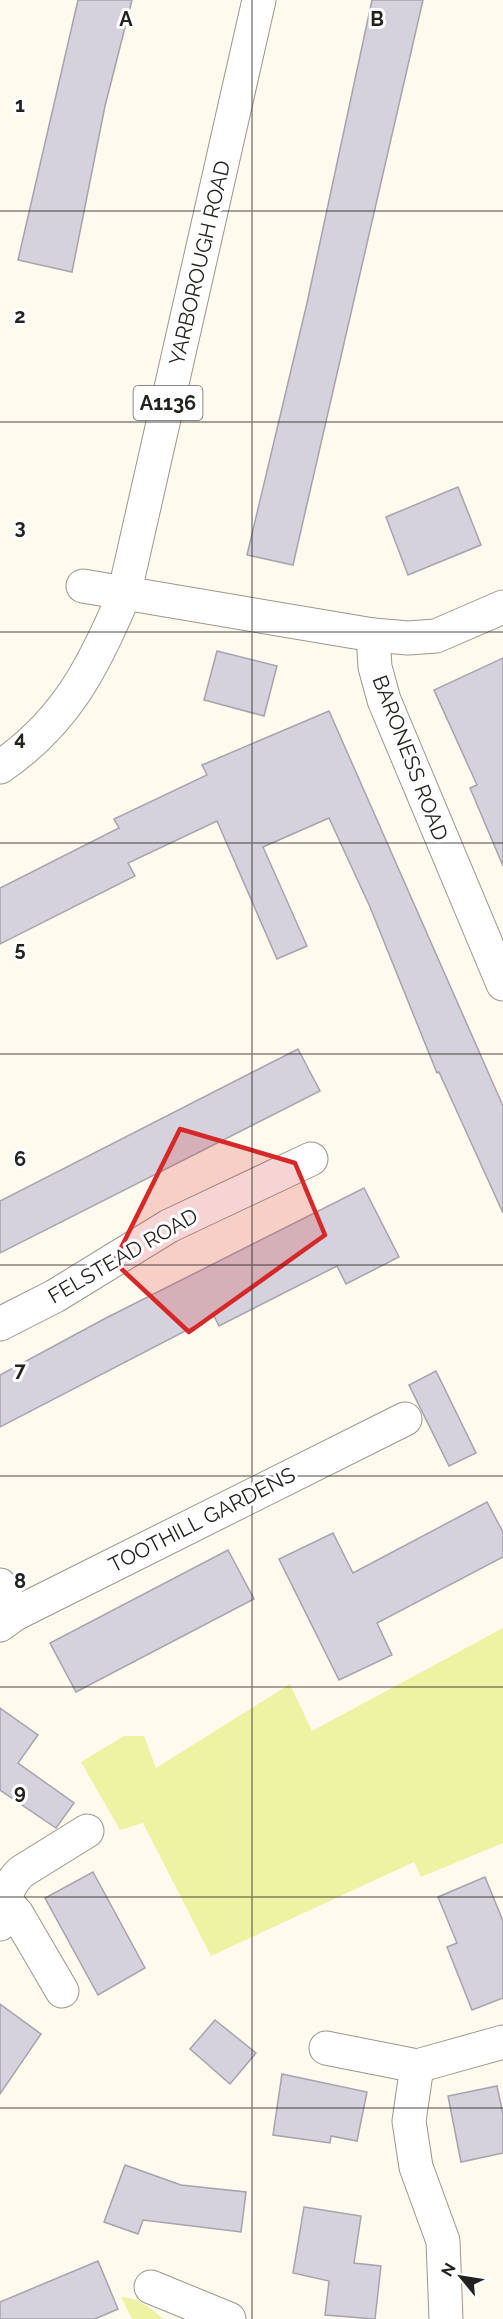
<svg xmlns="http://www.w3.org/2000/svg" width="503" height="2319" font-family="Raleway,sans-serif">
<style>
.green{fill:#eef3a3}
.building{fill:#d5d2dd;stroke:#a6a3ad;stroke-width:1.5}
.lines{fill:none;stroke-linecap:round;stroke-linejoin:round}
.minor-casing{stroke:#9b968c;stroke-width:35}
.major-casing{stroke:#9b968c;stroke-width:35}
.minor{stroke:#fff;stroke-width:33}
.major{stroke:#fff;stroke-width:33}
.marked{fill:#d62828;fill-opacity:0.2;stroke:#d62828;stroke-width:4.5;stroke-linejoin:round}
.grid{fill:none;stroke:#24221e;stroke-width:1.5;stroke-opacity:0.55}
.labels{text-anchor:middle;stroke-width:6;stroke-linejoin:round;paint-order:stroke}
.shield{fill:#fff;stroke:#666462;stroke-width:1.5}
.shield-label{font-size:20px;font-weight:bold;fill:#24221e}
.street-label{font-size:21px;fill:#24221e;stroke:#fff}
.grid-label{font-size:20px;text-anchor:middle;font-weight:bold;fill:#24221e;stroke:#fff;stroke-width:6;stroke-linejoin:round;paint-order:stroke}
</style>
<rect width="100%" height="100%" fill="#fff9ee"/>
<g class="green">
<path d="M503 1628V1843L421 1877 414 1862 211 1956 143 1823 120 1830 81 1762 124 1736H144L156 1768 290 1684 312 1731Z"/>
<path d="M121 2297C138 2297 151 2308 163 2319H132Z"/>
</g>
<g class="building">
<path d="M78 0H132L105 106 72 272 18 260Z"/>
<path d="M372 0H423L293 565 247 555 307 303Z"/>
<path d="M458 487 481 545 408 575 386 517Z"/>
<path d="M217 651 277 666 264 716 204 700Z"/>
<path d="M503 658V866L470 788 477 785 434 690Z"/>
<path d="M329 711 503 1106V1213L439 1072 437 1073 370 907 329 818 263 847 307 946 277 959 217 821 128 863 135 876 0 944V888L119 828 114 819 207 775 202 765Z"/>
<path d="M298 1049 320 1091 0 1253V1201Z"/>
<path d="M364 1188 399 1257 346 1284 337 1266 219 1326 214 1316 0 1427V1375L106 1318Z"/>
<path d="M436 1371 476 1453 449 1466 409 1385Z"/>
<path d="M487 1502 503 1532V1557L377 1623 392 1655 339 1680 279 1559 333 1533 353 1573Z"/>
<path d="M228 1550 254 1599 76 1692 50 1643Z"/>
<path d="M0 1708 38 1735 18 1763 74 1803 56 1828 0 1790Z"/>
<path d="M93 1872 145 1968 98 1995 45 1898Z"/>
<path d="M485 1877 503 1921V1998L472 2010 447 1947 457 1943 438 1897Z"/>
<path d="M0 2004 41 2034 0 2094Z"/>
<path d="M215 2020 256 2053 230 2084 190 2049Z"/>
<path d="M282 2074 367 2092 357 2141 331 2136 330 2143 273 2135Z"/>
<path d="M497 2086 503 2114V2153L461 2162 448 2096Z"/>
<path d="M125 2165 181 2185 246 2192 241 2232 143 2220 138 2234 104 2222Z"/>
<path d="M304 2207 361 2216 354 2263 381 2266 375 2319 325 2315 329 2281 293 2273Z"/>
<path d="M98 2261 118 2309 95 2319H0V2302Z"/>
</g>
<g class="lines">
<g class="minor-casing">
<g id="minor">
<path d="M83 586 373 635 375 667 384 700 503 984"/>
<path d="M373 635 408 638 436 636 503 607"/>
<path d="M0 1324 55 1296 169 1226 311 1159"/>
<path d="M0 1585 15 1614"/>
<path d="M0 1625 15 1614 405 1419"/>
<path d="M4 1900 17 1914 62 1991"/>
<path d="M0 1924C10 1904 0 1893 21 1872L87 1831"/>
<path d="M326 2048 417 2066 503 2042"/>
<path d="M417 2066 409 2121 416 2167 443 2241 446 2319"/>
<path d="M151 2287 229 2319"/>
</g>
</g>
<g class="major-casing">
<path id="major" d="M0 767C66 722 94 666 124 595L259 0"/>
</g>
<use href="#minor" class="minor"/>
<use href="#major" class="major"/>
</g>
<path class="marked" d="M180 1129 295 1163 325 1235 189 1332 114 1262Z"/>
<path class="grid" d="M252 0V2319M0 211H503M0 422H503M0 632H503M0 843H503M0 1054H503M0 1265H503M0 1476H503M0 1687H503M0 1897H503M0 2108H503"/>
<g class="labels">
<rect class="shield" x="133.5" y="386" width="69" height="34" rx="4.5"/>
<g class="shield-label">
<text x="168" y="410">A1136</text>
</g>
<g class="street-label">
<text transform="translate(200 263) rotate(-77)" y="7">YARBOROUGH ROAD</text>
<text transform="translate(410 758) rotate(69)" y="7">BARONESS ROAD</text>
<text transform="translate(123 1256) rotate(-30)" y="7">FELSTEAD ROAD</text>
<text transform="translate(202 1520) rotate(-27)" y="7">TOOTHILL GARDENS</text>
</g>
</g>
<g class="grid-label">
<text x="126" y="26">A</text>
<text x="377" y="26">B</text>
<text x="20" y="112">1</text>
<text x="20" y="323">2</text>
<text x="20" y="534">3</text>
<text x="20" y="745">4</text>
<text x="20" y="956">5</text>
<text x="20" y="1166">6</text>
<text x="20" y="1377">7</text>
<text x="20" y="1588">8</text>
<text x="20" y="1799">9</text>
</g>
<g transform="translate(461 2277) rotate(300)" stroke="#ffffff" stroke-width="4.5" paint-order="stroke">
<path d="M0-4.5L10 22L0 15L-10 22Z" fill="#24221e"/>
<text y="-9" font-size="16" font-weight="bold" text-anchor="middle" fill="#24221e">N</text>
</g>
</svg>
